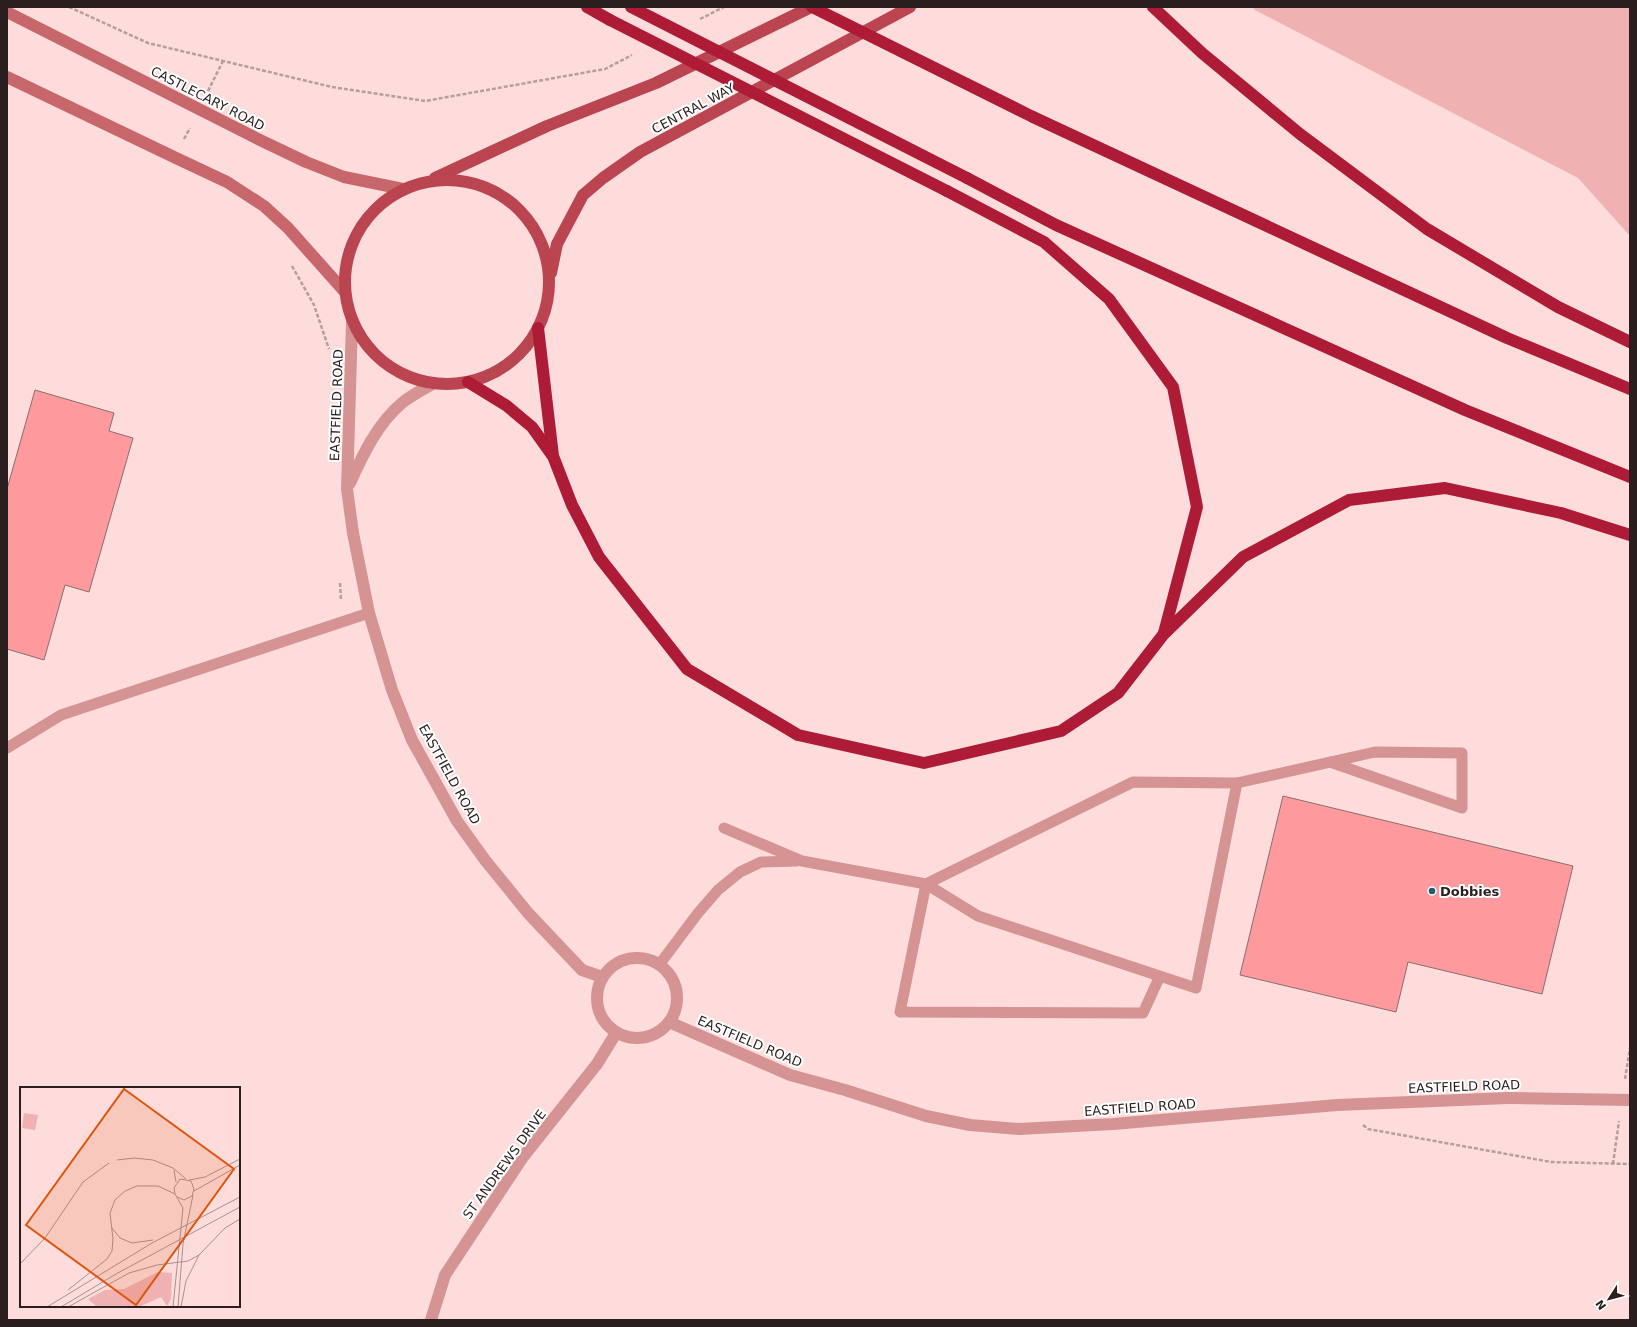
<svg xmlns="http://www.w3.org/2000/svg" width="1637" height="1327" font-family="'DejaVu Sans',sans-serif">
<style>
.green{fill:#f0b1b2}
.building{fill:#fe9a9d;stroke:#896c6c}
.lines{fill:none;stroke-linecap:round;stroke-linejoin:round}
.path{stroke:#b89d9d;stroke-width:2.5;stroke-dasharray:4 2;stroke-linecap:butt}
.service{stroke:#d59394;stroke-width:11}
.minor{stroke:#d59394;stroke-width:12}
.tertiary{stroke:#d59394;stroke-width:12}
.secondary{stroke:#c7676c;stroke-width:12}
.primary{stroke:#ba444f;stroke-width:12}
.motorway{stroke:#ae1b36;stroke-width:12}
.tertiary-bridge{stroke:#d59394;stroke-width:12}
.motorway-bridge{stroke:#ae1b36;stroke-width:12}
.poi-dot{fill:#196170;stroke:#fff;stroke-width:1.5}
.labels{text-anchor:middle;stroke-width:4;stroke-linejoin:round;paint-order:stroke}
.street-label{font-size:13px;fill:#2a1e1e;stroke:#fff}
.poi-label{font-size:13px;font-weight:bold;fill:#2a1e1e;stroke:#fff;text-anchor:start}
.inset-road{fill:none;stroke:#a99090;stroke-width:1}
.view{fill:#de560d;fill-opacity:0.15;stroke:#de560d;stroke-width:2}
.inset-edge{fill:none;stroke:#2a1e1e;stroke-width:2}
</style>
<rect width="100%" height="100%" fill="#fedcdc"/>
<path class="green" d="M1253 7H1630V236L1578 178 1255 10Z"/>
<g class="building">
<path d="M35 390 114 413 109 431 133 438 89 592 65 585 44 660 7 649V489Z"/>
<path d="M1283 796 1573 866 1542 994 1408 962 1396 1012 1240 975Z"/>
</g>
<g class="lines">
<g class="path">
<path d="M69 7 148 43 332 87 425 101 605 69 632 55"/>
<path d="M700 19 724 7"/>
<path d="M208 91 223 61"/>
<path d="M184 139 190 128"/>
<path d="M292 266 314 305 329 349"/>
<path d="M340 583 341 600"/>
<path d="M1625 1079 1630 1048"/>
<path d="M1363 1125 1368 1129 1551 1162 1630 1164"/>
<path d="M1613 1164 1619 1121"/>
</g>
<g class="service">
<path d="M7 748 61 715 369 613"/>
<path d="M1237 783 1375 752 1462 753V808L1330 762"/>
<path d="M724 828 802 861 926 884 978 916 1196 988 1237 783 1133 782 926 884 900 1012 1143 1013 1160 976"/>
<path d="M659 965 698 913 718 890 740 872 761 862 797 861"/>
</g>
<path class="minor" d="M431 1320 445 1275 523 1157 597 1064 616 1033"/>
<g class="tertiary">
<path d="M352 323 347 489 353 533 369 613 392 690 412 740 457 821 485 860 528 913 582 970 602 977"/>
<path d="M350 483C363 454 378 423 402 403 412 395 424 389 434 383"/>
<circle cx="637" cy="998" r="40"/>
<path d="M669 1022 790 1075 845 1090 926 1116 970 1125 1019 1129 1113 1124 1337 1105 1508 1098"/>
</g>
<g class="secondary">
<path d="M7 12 256 138 306 162 344 177 403 189"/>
<path d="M7 77 176 158 227 182 264 206 288 228 345 292"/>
</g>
<g class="primary">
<path d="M435 178 547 126 656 83 811 7"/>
<circle cx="447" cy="282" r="102"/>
<path d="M551 273 557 244 583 195 603 178 640 152 910 7"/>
</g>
<g class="motorway">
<path d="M587 7 610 20"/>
<path d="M1153 7 1202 53 1300 134 1427 229 1558 307 1630 342"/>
<path d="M1033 117 1507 338 1630 389"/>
<path d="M967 178 1056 225 1465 410 1630 477"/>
<path d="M947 191 1044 242 1109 299 1173 387 1197 507 1164 633"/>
<path d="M538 328 553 456 572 505 599 557 687 669 798 735 924 763 1061 731 1118 693 1163 635 1243 557 1349 500 1445 488 1561 513 1630 535"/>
<path d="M468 382 507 406 532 427 552 455"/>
</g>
<path class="tertiary-bridge" d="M1508 1098 1630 1100"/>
<g class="motorway-bridge">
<path d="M631 7 967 178"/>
<path d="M812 7 1033 117"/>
<path d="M610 20 947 191"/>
</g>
</g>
<circle class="poi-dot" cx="1432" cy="891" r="4"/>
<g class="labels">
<g class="street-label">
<text transform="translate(208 98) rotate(27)" y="5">CASTLECARY ROAD</text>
<text transform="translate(693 108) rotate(-28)" y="5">CENTRAL WAY</text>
<text transform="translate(336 405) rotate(-88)" y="5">EASTFIELD ROAD</text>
<text transform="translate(450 774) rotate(61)" y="5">EASTFIELD ROAD</text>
<text transform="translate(750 1041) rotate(23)" y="5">EASTFIELD ROAD</text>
<text transform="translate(1464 1086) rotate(-2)" y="5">EASTFIELD ROAD</text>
<text transform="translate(1140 1107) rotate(-4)" y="5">EASTFIELD ROAD</text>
<text transform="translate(504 1164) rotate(-54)" y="5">ST ANDREWS DRIVE</text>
</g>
<g class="poi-label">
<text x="1440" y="896">Dobbies</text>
</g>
</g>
<g transform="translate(20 1087)">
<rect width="220" height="220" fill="#fedcdc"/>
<path d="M4 26 18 28 15 43 2 41ZM138 185 152 186 151 212 147 219 141 210 119 220H77L68 212 85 203 104 202Z" fill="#f0b1b2"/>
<path class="inset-road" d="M97 73 114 71 133 73 153 81 166 92M154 83 156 95M169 93 185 90 220 72M174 104 220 78M92 141 100 151 112 156 133 153M0 177 25 151 63 95 89 76M48 203 87 172 92 164 93 152 90 126 95 113 105 104 117 99H138L155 107M27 220 132 156 220 110M41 220 96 187 220 120M48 220 109 186 137 178 168 174 179 168M153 220 163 121 155 107 154 101 160 92 171 94 174 102 172 109 164 113 157 110M158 220 163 157 173 108M161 220 166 194 179 168 205 141 220 132"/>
<path class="view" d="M104 2 214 82 116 218 6 138Z"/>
<rect width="220" height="220" class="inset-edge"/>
</g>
<rect width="1637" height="1327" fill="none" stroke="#2a1e1e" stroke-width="16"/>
<g transform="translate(1609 1299) rotate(234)" stroke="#ffffff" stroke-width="3" paint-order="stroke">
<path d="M0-3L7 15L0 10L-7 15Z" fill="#2a1e1e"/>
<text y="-6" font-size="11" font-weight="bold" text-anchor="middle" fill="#2a1e1e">N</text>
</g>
</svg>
